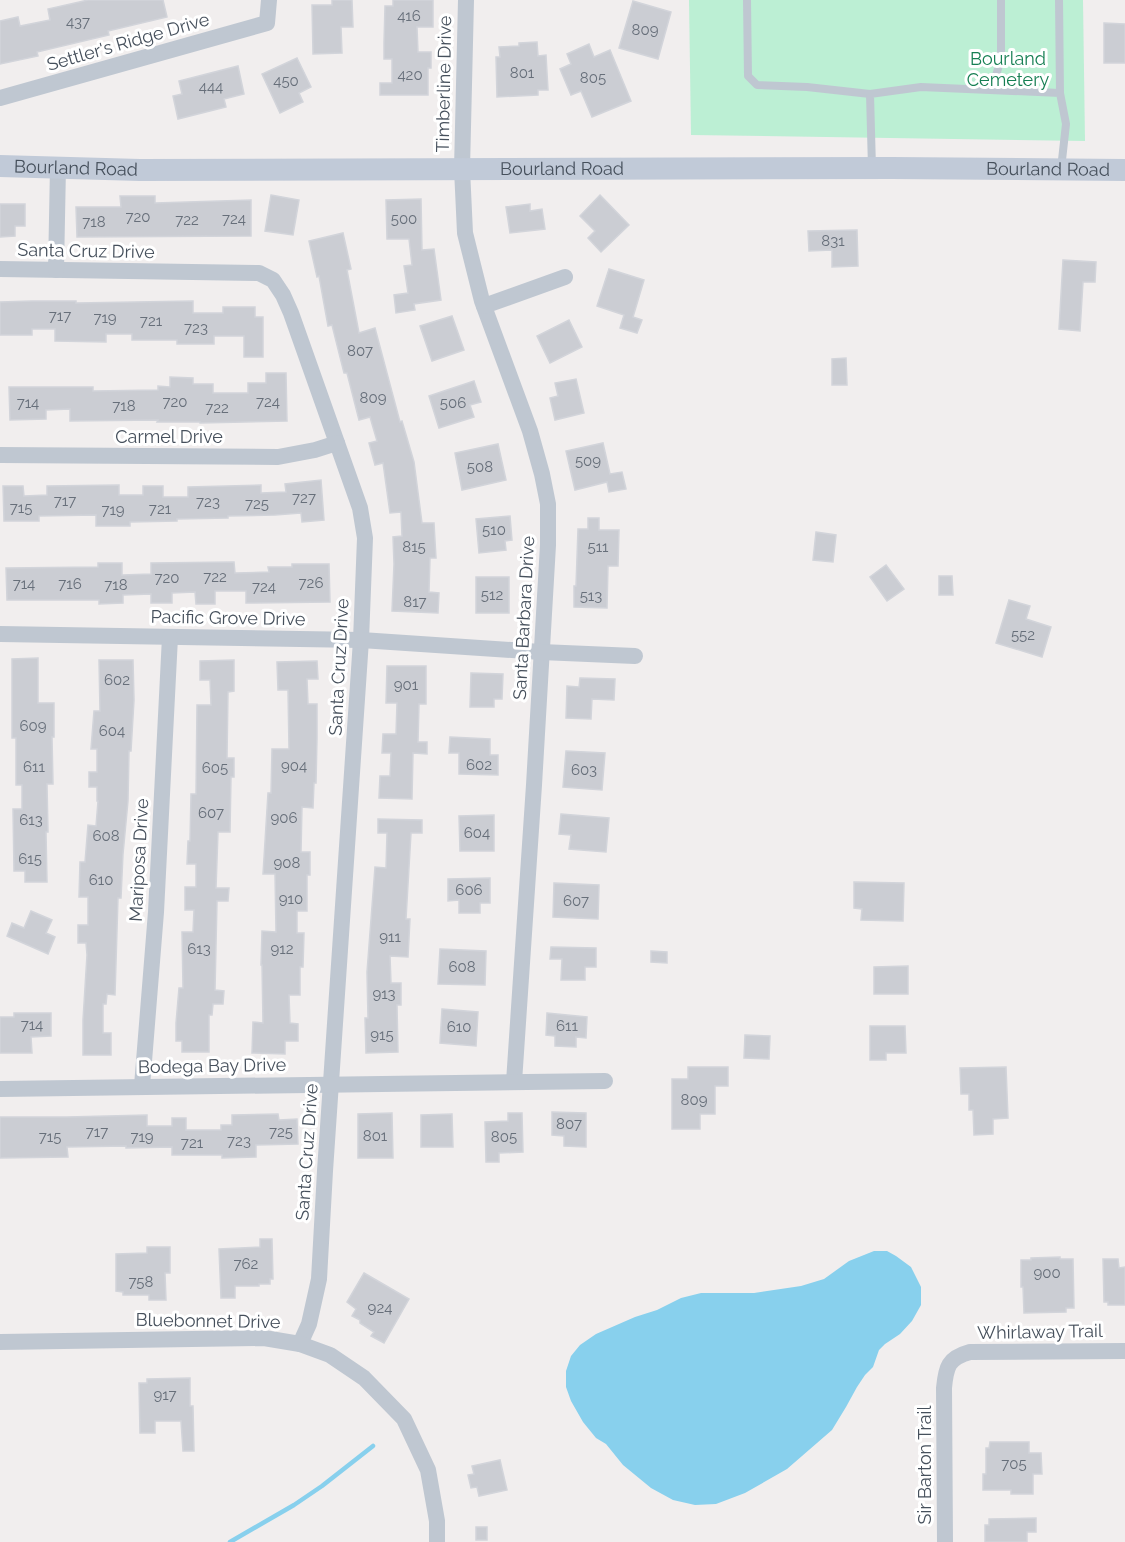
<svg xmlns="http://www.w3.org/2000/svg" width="1125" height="1542" font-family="Raleway,sans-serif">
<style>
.green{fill:#bcefd4}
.water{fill:#88d0ed}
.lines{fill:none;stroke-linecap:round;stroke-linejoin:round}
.stream{stroke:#88d0ed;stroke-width:4.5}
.building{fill:#cbcdd3;stroke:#d2d4da;stroke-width:1.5}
.service{stroke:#bfc7d1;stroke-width:8}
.minor{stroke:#bfc7d1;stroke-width:16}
.secondary{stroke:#c1cad8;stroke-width:22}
.labels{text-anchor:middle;stroke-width:6;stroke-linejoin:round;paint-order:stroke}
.number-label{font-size:15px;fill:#676f7a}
.street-label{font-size:18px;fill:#46505c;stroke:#fff}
.park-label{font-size:18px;fill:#167f53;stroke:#fff}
</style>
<rect width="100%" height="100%" fill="#f1eeee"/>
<path class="green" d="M689 0H1083L1085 141 691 135Z"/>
<path class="water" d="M874 1251H887L896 1256 911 1267 921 1287V1305L912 1321 900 1334 885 1344 879 1350 873 1367 865 1375 857 1387 846 1407 832 1430 787 1469 745 1493 716 1504 695 1505 673 1500 651 1488 623 1465 606 1444 596 1438 583 1422 571 1401 566 1387V1371L571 1356 580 1345 596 1334 635 1317 657 1310 681 1298 701 1293H754L801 1286 824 1279 849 1261Z"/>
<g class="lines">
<path class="stream" d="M230 1542 294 1505 322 1486 373 1446"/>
</g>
<g class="building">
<path d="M88 0H163L167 17 108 31 109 35 37 52 38 56 0 64V21L18 17 20 26 50 20 48 9Z"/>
<path d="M332 0H352L353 27H341L342 53 313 54 312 5H332Z"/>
<path d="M393 0H433V27H417L418 52H431V68H428V95H380V83H392V59H384V43L385 6H393Z"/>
<path d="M633 1 671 12 658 59 619 48Z"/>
<path d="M1104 23 1125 24V63H1104Z"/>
<path d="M537 42 538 56 546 55 548 90H538V95L497 97 496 57H500L499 47 519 46V43Z"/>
<path d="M589 44 594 57 610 50 631 101 592 117 581 91 571 95 560 69 571 64 567 54Z"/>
<path d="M297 58 311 87 299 93 303 102 280 113 262 74Z"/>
<path d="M238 66 244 94 224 99 226 107 178 119 173 96 182 94 179 81Z"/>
<path d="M271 195 299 200 293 235 265 231Z"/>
<path d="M600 195 629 225 601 252 588 238 595 231 580 216Z"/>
<path d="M120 196H155V203L251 200V236L77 237 76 207H121Z"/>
<path d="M421 199 422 250 434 249 441 300 414 304 415 310 396 313 394 295 408 293 404 266 412 265 409 239H387L386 200Z"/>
<path d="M0 204H25V226H15V236L0 237Z"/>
<path d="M530 204V211L542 209 545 229 510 233 506 207Z"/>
<path d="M857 230 858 266 832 267V250L809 251 808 231Z"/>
<path d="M343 233 351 269 347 270 359 333 375 328 400 422 402 421 414 462 422 523H434L436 558H430L429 592 439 593 438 613 392 611 394 564 393 537 402 536 401 512 390 513 383 463 375 465 369 443 377 441 370 417 359 420 347 373H344L332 325 328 326 319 276 317 277 309 241Z"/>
<path d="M1063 260 1096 262 1095 282H1083L1080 331 1059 329Z"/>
<path d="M609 269 644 280 633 317 642 320 637 333 620 328 624 315 597 306Z"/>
<path d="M32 301H76V303L193 301V313H223V307H255V317H263V357H244V336H214V344H177V340H132V334H106V342L55 341V329H32V335H0V302Z"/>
<path d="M452 316 464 350 432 361 420 326Z"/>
<path d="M569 320 582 347 550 363 537 336Z"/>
<path d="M846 358 847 385H832V359Z"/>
<path d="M266 373H286L287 421 200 423V422H157L158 420 70 421V409L46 410V419L10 420 9 387H93V391L158 390V386L170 387V377L193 378V384H213V393H248V383H266Z"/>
<path d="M576 379 584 413 555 420 550 398 558 396 555 383Z"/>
<path d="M474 381 481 402 470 405 474 417 439 428 429 396Z"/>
<path d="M603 443 610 474 622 472 626 489 609 492 607 482 575 490 566 451Z"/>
<path d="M498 444 506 480 462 490 455 453Z"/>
<path d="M321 480 324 520 302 522 301 513 275 515 228 516V518L177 519V521L130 522V526H96V515L39 516V521H4L3 486H23L24 496 47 495V486L119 485V495H143V486H163V497H188V487L261 485V493L286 492 285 484Z"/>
<path d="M510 516 512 540 505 541 506 550 479 553 476 519Z"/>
<path d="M588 518H599V530H619L618 566H608L607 608 574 607V586H576L578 529H588Z"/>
<path d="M816 532 836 535 833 562 813 560Z"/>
<path d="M234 562 235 573 269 572 268 567H292V564H329L330 602 246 603V591H215V604H196L195 592 172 593V603H151V594L123 595V603L99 604V600H7L6 568 98 567V563H122V575L151 574V563Z"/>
<path d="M886 565 904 589 887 601 870 577Z"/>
<path d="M939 576H952L953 595H939Z"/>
<rect x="476" y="577" width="33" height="36"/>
<path d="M1009 600 1030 606 1026 619 1051 627 1042 657 996 643Z"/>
<path d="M38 658V703H54V737H52L53 784H47L48 832H46L47 882H25V871H14L13 809H22V785H16V738H12V659Z"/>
<path d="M99 660H133L134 700 131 751H129L128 801 123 854 121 898H118L115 995 107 994 106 1004H103V1033H111V1055H83V1020L87 955 86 943H78V925H88V897H79L80 862H85L88 825 96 826 98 801H97V787H89V772H97V749H91L94 711H100Z"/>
<path d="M234 660V691L228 692 227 758H234V777H231L230 832H218L216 888H229L228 901H217L215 990 224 991 223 1004H213L212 1015H209V1052H182V1041H176V1023L179 988H183L182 932H193L194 910H185V887H196V864H187L188 841H190L191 794H196L197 705H211L210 680H200V661Z"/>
<path d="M317 661 318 679H307L308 704H317V738L316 783H314L313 808 302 807 301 852H310V875H307V911H297V933H304L303 967H300V995H289L290 1023 298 1024V1041H285V1054L252 1053 253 1022 263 1023 262 965H261L262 931 276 932 275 874H263L268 793H271L272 749H289L288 690H278L277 662Z"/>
<path d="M387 666H426V704H419L418 742H427V754L413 753 412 799 379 798 380 776H390L391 753H382L383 734H396L397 703H386Z"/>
<path d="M471 673 503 674 502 699H494V707H470Z"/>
<path d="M580 678 615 679 614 700 592 699 591 719 566 718 567 686 579 687Z"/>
<path d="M450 737 490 739V755H498V775L459 774V753H449Z"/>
<path d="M566 751 605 753 602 790 563 787Z"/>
<path d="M561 814 609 818 606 852 569 849 571 835 559 834Z"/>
<path d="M494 815V851H460L459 816Z"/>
<path d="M378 819 422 820V833H411L406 919H410L408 957 390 956 391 983H401V1005H397L398 1052 366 1053 365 1018H368L367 972 375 867 386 868 387 833H378Z"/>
<path d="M490 878V903H480V913H459V900L448 901V879Z"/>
<path d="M854 882 904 883 903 921 861 920 862 909 854 908Z"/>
<path d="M554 883 599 885 598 919 553 917Z"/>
<path d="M31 911 52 920 46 933 55 937 48 954 7 936 12 923 24 928Z"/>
<path d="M551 947 596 948V967H585V980H561L562 959H550Z"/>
<path d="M440 949 486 951 485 985 438 984Z"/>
<path d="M651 951 667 952V963L651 962Z"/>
<path d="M908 966V994H874V967Z"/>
<path d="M442 1009 478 1012 476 1046 440 1043Z"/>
<path d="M14 1013H51V1036L31 1037 32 1053H0V1017H14Z"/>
<path d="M547 1013 587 1017 586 1038 576 1037V1047L555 1046V1036L546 1035Z"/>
<path d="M870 1026H905L906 1053H886V1060H870Z"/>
<path d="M745 1035 770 1036 769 1059 744 1058Z"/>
<path d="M688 1067H728V1086H715V1114H700V1129H672V1079H688Z"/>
<path d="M1006 1067 1008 1118 993 1119V1134L974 1135 973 1110H969V1094H961L960 1068Z"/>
<path d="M552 1112 586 1113V1147L564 1146V1136L552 1135Z"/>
<path d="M392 1113 393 1158H358V1114Z"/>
<path d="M508 1113H522L523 1152 499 1153V1162H486L485 1122 508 1121Z"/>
<path d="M278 1114 279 1120 297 1119 298 1144 256 1145V1157L222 1158V1155H172V1147L126 1148V1146L67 1147 68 1157 0 1158V1117H67L147 1115V1126H172V1118H186V1130H221V1125H232V1115Z"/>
<path d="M452 1114 453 1147H421V1115Z"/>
<path d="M260 1239H272L273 1279H270V1284H259V1286H235V1298H221L219 1249 260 1247Z"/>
<path d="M147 1247H170V1273H165L166 1300H149V1295H123V1292L116 1291V1254L147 1253Z"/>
<path d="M1060 1257V1259H1073L1074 1308H1066V1312L1024 1313 1023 1287H1021V1260H1031V1258Z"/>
<path d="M1103 1259H1118L1119 1268 1125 1267V1305H1108V1302H1104Z"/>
<path d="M364 1273 409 1299 384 1343 371 1336 374 1332 360 1323V1320L352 1316 356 1309 347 1302Z"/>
<path d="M190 1378V1406H193L194 1451H183L181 1421H155V1433H140L139 1383H147V1379Z"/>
<path d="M990 1442H1029V1453H1041L1042 1474H1033V1494H1011V1490H983V1474H986V1448H989Z"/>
<path d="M500 1460 507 1490 479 1496 477 1487 471 1488 468 1475 474 1474 472 1466Z"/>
<path d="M1036 1518V1532H1027V1542H985V1525H989V1519Z"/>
<rect x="476" y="1527" width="11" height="13"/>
</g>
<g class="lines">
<g class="service">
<path d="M747 0 748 76 757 85 807 87 870 94"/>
<path d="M1059 0 1060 93"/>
<path d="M992 90 1001 58V0"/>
<path d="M872 168 870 94 921 87 1060 93 1066 124 1061 169"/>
</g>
<g class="minor">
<path d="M466 0 462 169 465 233 482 301 530 431 542 474 548 504V545L534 785 514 1082"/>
<path d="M0 98 267 23 269 0"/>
<path d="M0 269 259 273 273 280 283 295 291 313 360 508 365 538 361 640 325 1171 319 1279 309 1324 300 1344"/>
<path d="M56 270 58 167"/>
<path d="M484 306 565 277"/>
<path d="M0 455 278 457 315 450 337 443"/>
<path d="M0 634 361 640 541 652 635 656"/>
<path d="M142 1086 156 912 170 637"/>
<path d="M0 1089 605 1081"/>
<path d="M0 1342 264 1338 300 1344 330 1355 364 1378 404 1419 428 1470 437 1521V1542"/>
<path d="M945 1542 944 1388C946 1367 948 1358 970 1352L1125 1351"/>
</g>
<path class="secondary" id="s1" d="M0 166 140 170 892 168 1125 170"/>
</g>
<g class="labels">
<g class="number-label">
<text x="409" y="21">416</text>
<text x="78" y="27">437</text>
<text x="645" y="35">809</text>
<text x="522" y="78">801</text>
<text x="410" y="80">420</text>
<text x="593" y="83">805</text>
<text x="286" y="86">450</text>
<text x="211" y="92">444</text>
<text x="138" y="222">720</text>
<text x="234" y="224">724</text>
<text x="404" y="224">500</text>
<text x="187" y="225">722</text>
<text x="94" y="227">718</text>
<text x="833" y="246">831</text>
<text x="60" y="321">717</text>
<text x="105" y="323">719</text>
<text x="151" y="326">721</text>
<text x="196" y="333">723</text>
<text x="360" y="356">807</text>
<text x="373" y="403">809</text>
<text x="175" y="407">720</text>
<text x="268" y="407">724</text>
<text x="28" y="408">714</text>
<text x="453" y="408">506</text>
<text x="124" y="411">718</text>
<text x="217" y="413">722</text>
<text x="588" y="466">509</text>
<text x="480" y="472">508</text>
<text x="304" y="503">727</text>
<text x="65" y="506">717</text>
<text x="208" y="507">723</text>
<text x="257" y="509">725</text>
<text x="21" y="513">715</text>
<text x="160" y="514">721</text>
<text x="113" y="515">719</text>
<text x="494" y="535">510</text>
<text x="414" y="552">815</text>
<text x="598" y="552">511</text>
<text x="215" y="582">722</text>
<text x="167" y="583">720</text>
<text x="311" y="588">726</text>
<text x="24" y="589">714</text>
<text x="70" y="589">716</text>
<text x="116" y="590">718</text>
<text x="264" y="592">724</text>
<text x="492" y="600">512</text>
<text x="591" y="601">513</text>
<text x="415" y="607">817</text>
<text x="1023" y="640">552</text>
<text x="117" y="685">602</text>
<text x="406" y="690">901</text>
<text x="33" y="731">609</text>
<text x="112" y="736">604</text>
<text x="479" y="770">602</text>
<text x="294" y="771">904</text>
<text x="34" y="772">611</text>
<text x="215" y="773">605</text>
<text x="584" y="775">603</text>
<text x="211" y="818">607</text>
<text x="284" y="823">906</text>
<text x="31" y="825">613</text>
<text x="477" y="838">604</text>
<text x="106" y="841">608</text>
<text x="30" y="864">615</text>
<text x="287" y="868">908</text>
<text x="101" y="885">610</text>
<text x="469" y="895">606</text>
<text x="291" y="904">910</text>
<text x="576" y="906">607</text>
<text x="390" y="942">911</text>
<text x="199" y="954">613</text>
<text x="282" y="954">912</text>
<text x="462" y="972">608</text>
<text x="384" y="999">913</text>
<text x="32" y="1030">714</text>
<text x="567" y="1031">611</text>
<text x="459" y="1032">610</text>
<text x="382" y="1040">915</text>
<text x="694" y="1105">809</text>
<text x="569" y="1129">807</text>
<text x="97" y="1137">717</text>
<text x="281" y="1137">725</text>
<text x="375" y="1141">801</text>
<text x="50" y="1142">715</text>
<text x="142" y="1142">719</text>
<text x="504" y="1142">805</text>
<text x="239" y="1146">723</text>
<text x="192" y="1148">721</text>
<text x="246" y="1269">762</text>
<text x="1047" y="1278">900</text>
<text x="141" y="1287">758</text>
<text x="380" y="1313">924</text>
<text x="165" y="1400">917</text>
<text x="1014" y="1469">705</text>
</g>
<g class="street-label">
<text transform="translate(128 42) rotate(-16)" y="6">Settler's Ridge Drive</text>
<text transform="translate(444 84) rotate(-89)" y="6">Timberline Drive</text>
<text dy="6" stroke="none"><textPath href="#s1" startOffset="76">Bourland Road</textPath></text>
<text dy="6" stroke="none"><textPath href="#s1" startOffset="562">Bourland Road</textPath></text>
<text dy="6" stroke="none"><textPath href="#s1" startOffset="1048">Bourland Road</textPath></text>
<text transform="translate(86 251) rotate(1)" y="6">Santa Cruz Drive</text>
<text x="169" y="443">Carmel Drive</text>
<text transform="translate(228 618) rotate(1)" y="6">Pacific Grove Drive</text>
<text transform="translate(524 618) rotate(-87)" y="6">Santa Barbara Drive</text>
<text transform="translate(339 667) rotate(-87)" y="6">Santa Cruz Drive</text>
<text transform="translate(139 860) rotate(-87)" y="6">Mariposa Drive</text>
<text transform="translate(212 1066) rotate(-1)" y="6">Bodega Bay Drive</text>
<text transform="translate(307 1152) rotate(-86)" y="6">Santa Cruz Drive</text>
<text transform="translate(208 1321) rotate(1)" y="6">Bluebonnet Drive</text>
<text transform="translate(1040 1332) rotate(-1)" y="6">Whirlaway Trail</text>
<text transform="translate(925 1465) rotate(-90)" y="6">Sir Barton Trail</text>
</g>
<g class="park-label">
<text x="1008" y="65">Bourland<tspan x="1008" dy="21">Cemetery</tspan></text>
</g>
</g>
</svg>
